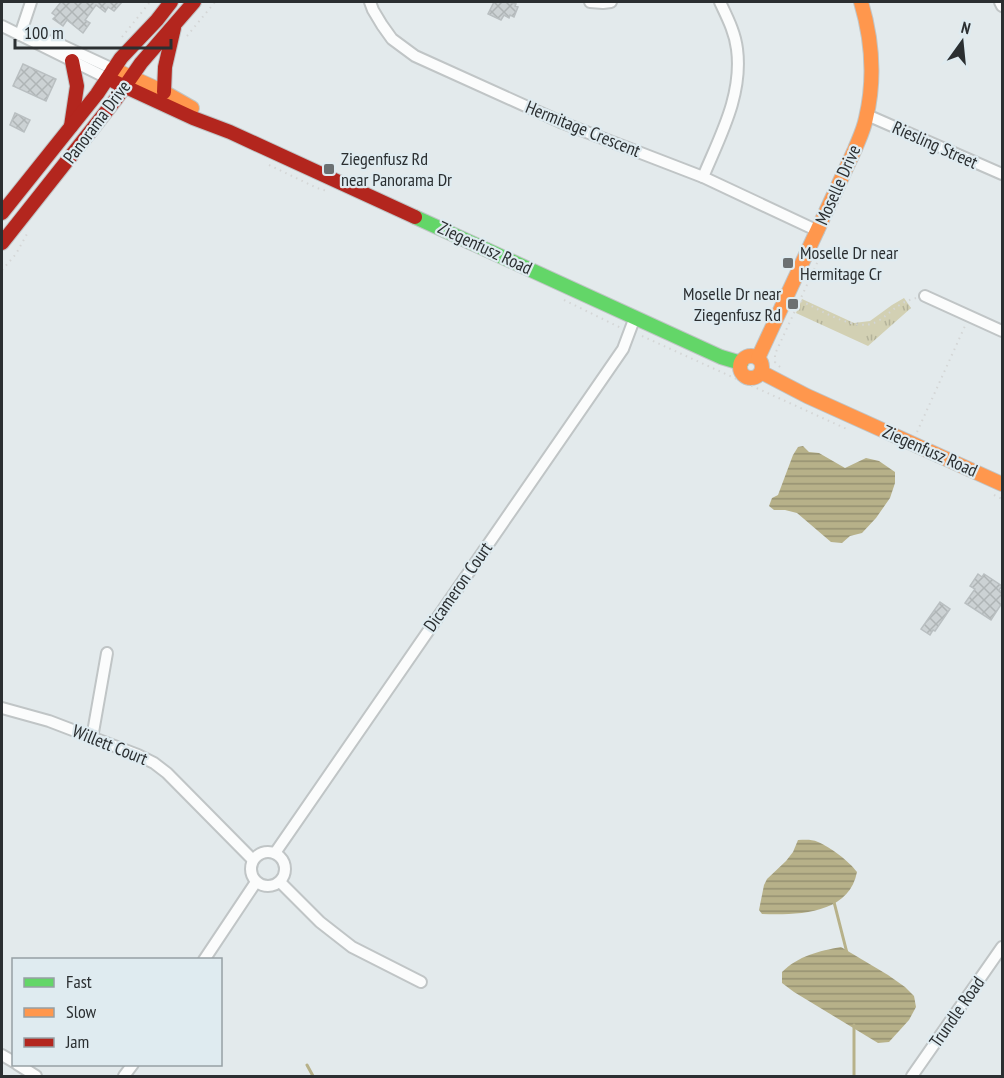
<svg xmlns="http://www.w3.org/2000/svg" width="1004" height="1078" font-family="'PT Sans Narrow',sans-serif">
<style>
.park{fill:url(#park-tufts)}
.water{fill:url(#water-rules)}
.lines{fill:none;stroke-linecap:round;stroke-linejoin:round}
.stream{stroke:#b7b189;stroke-width:3}
.building{fill:url(#building-cross-hatch);stroke:#b9bfc1;stroke-width:1.5}
.street-casing{stroke:#c0c5c6;stroke-width:14}
.fast-casing{stroke:#c0c5c6;stroke-width:16}
.slow-casing{stroke:#c0c5c6;stroke-width:16}
.jam-casing{stroke:#c0c5c6;stroke-width:16}
.path{stroke:#d4d6d6;stroke-width:2;stroke-dasharray:1.5 4.5;stroke-linecap:butt}
.street{stroke:#fbfcfc;stroke-width:10}
.fast{stroke:#63d668;stroke-width:14}
.slow{stroke:#ff974d;stroke-width:14}
.jam{stroke:#b3261e;stroke-width:14}
.poi-dot{fill:#6b7072;stroke:#dfebf0;stroke-width:2}
.labels{text-anchor:middle;stroke-width:4.5;stroke-linejoin:round;paint-order:stroke}
.street-label{font-size:18px;fill:#2b2f31;stroke:#dfebf0}
.poi-label{font-size:18px;fill:#2b2f31;stroke:#dfebf0;text-anchor:start}
</style>
<defs>
<pattern id="park-tufts" width="24" height="20" patternUnits="userSpaceOnUse" patternTransform="scale(1.5)"><rect width="24" height="20" fill="#d2d0b3"/><path d="M3 7l-1-3M5 7V3M7 7l1-3M15 17l-1-3M17 17v-4M19 17l1-3" fill="none" stroke="#b4b39a"/></pattern>
<pattern id="water-rules" width="6" height="5" patternUnits="userSpaceOnUse" patternTransform="scale(1.5)"><rect width="6" height="5" fill="#b7b189"/><path d="M0 2.5h6" fill="none" stroke="#959071"/></pattern>
<pattern id="building-cross-hatch" width="8" height="8" patternUnits="userSpaceOnUse" patternTransform="scale(1.5)"><rect width="8" height="8" fill="#ccd2d4"/><path d="M0 0l8 8M0 8l8-8" fill="none" stroke="#afb5b6"/></pattern>
</defs>
<rect width="100%" height="100%" fill="#e3eaec"/>
<path class="park" d="M904 298 911 308 868 346 796 313 802 299 854 323 870 321 892 305Z"/>
<g class="water">
<path d="M803 446 809 452 819 453 845 468 866 458 879 461 895 472V483L890 498 876 518 862 533 850 536 842 543 831 542 797 513 785 510H774L769 506 772 498 778 495 793 455 798 447Z"/>
<path d="M798 840C805 840 811 839 818 842 830 847 849 861 857 872 849 915 796 915 762 914L759 910 764 885 767 879 786 861 793 852Z"/>
<path d="M841 947 888 975 905 987 914 996 916 1007 909 1020 889 1042 878 1043 794 992 782 983V972C798 956 819 951 841 947Z"/>
</g>
<g class="lines">
<g class="stream">
<path d="M834 902 847 953"/>
<path d="M854 1025V1076"/>
<path d="M307 1065 313 1076"/>
</g>
</g>
<g class="building">
<path d="M61 2H122L114 11 108 7 105 12 96 5 85 20 90 23 83 33 67 20 63 26 53 19 56 16 52 13Z"/>
<path d="M494 2H509L516 4 515 6 518 7 514 17 510 15 509 18 504 15 501 20 488 14Z"/>
<path d="M23 64 56 79 46 101 13 86Z"/>
<path d="M15 113 30 120 24 132 10 125Z"/>
<path d="M978 574 982 577 984 574 1002 586 999 590 1002 592V603L991 620 965 603 975 589 970 586Z"/>
<path d="M940 602 950 609 935 631 933 630 930 635 921 629Z"/>
</g>
<g class="lines">
<g class="street-casing">
<g id="street">
<path d="M370 2 373 10 382 25 392 39 415 56 563 123 703 177 818 231"/>
<path d="M590 2 603 3 611 2"/>
<path d="M1000 2 1002 6"/>
<path d="M2 26 107 78"/>
<path d="M20 35 31 2"/>
<path d="M32 37 57 43 113 69"/>
<path d="M867 115 1002 174"/>
<path d="M703 177C720 136 743 95 737 49 735 32 727 17 720 2"/>
<path d="M925 296 1002 331"/>
<path d="M2 708 49 721 138 755 154 763 167 773 253 860"/>
<path d="M92 738 107 653"/>
<circle cx="268" cy="869" r="17"/>
<path d="M275 853 623 349 635 317"/>
<path d="M280 882 320 922 352 947 421 982"/>
<path d="M204 960 256 882"/>
<path d="M2 1055 14 1062"/>
<path d="M17 1064 36 1076"/>
<path d="M124 1076 133 1064"/>
<path d="M912 1076 1002 947"/>
</g>
</g>
<g class="fast-casing">
<path id="fast" d="M415 217 721 357 741 363"/>
</g>
<g class="slow-casing">
<g id="slow">
<path d="M113 69 164 92 192 108"/>
<circle cx="751" cy="367" r="11"/>
<path d="M758 358 855 149C859 139 864 129 866 118 875 80 872 39 861 2"/>
<path d="M761 372 807 396 1002 484"/>
</g>
</g>
<g class="jam-casing">
<g id="jam">
<path d="M115 82 193 118 230 132 415 217"/>
<path d="M164 92 165 67 174 28"/>
<path d="M71 126 77 86 72 61"/>
<path d="M2 213 97 94 121 58 157 20 171 2"/>
<path d="M2 243 116 99 141 63 194 2"/>
</g>
</g>
<g class="path">
<path d="M187 36 215 2"/>
<path d="M122 37 150 2"/>
<path d="M269 165 317 188 327 191"/>
<path d="M2 270 16 254 27 234"/>
<path d="M564 300 621 328"/>
<path d="M801 301C819 309 856 333 876 322 891 314 896 303 916 298"/>
<path d="M642 336 849 430"/>
<path d="M780 367 775 362V354L824 248"/>
<path d="M917 432 965 326"/>
<path d="M994 495 1002 499"/>
</g>
<use href="#street" class="street"/>
<use href="#fast" class="fast"/>
<use href="#slow" class="slow"/>
<use href="#jam" class="jam"/>
</g>
<g class="poi-dot">
<rect x="323" y="163" width="12" height="12" rx="3"/>
<rect x="782" y="257" width="12" height="12" rx="3"/>
<rect x="787" y="298" width="12" height="12" rx="3"/>
</g>
<g class="labels">
<g class="street-label">
<text transform="translate(97 122) rotate(-53)" y="6">Panorama Drive</text>
<text transform="translate(583 129) rotate(22)" y="6">Hermitage Crescent</text>
<text transform="translate(935 145) rotate(24)" y="6">Riesling Street</text>
<text transform="translate(838 185) rotate(-66)" y="6">Moselle Drive</text>
<text transform="translate(485 248) rotate(25)" y="6">Ziegenfusz Road</text>
<text transform="translate(930 451) rotate(24)" y="6">Ziegenfusz Road</text>
<text transform="translate(458 587) rotate(-55)" y="6">Dicameron Court</text>
<text transform="translate(110 745) rotate(22)" y="6">Willett Court</text>
<text transform="translate(957 1012) rotate(-55)" y="6">Trundle Road</text>
</g>
<g class="poi-label">
<text x="341" y="165">Ziegenfusz Rd<tspan x="341" dy="21">near Panorama Dr</tspan></text>
<text x="800" y="259">Moselle Dr near<tspan x="800" dy="21">Hermitage Cr</tspan></text>
<text x="781" y="300" text-anchor="end">Moselle Dr near<tspan x="781" dy="21">Ziegenfusz Rd</tspan></text>
</g>
</g>
<rect width="1004" height="1078" fill="none" stroke="#2b2f31" stroke-width="6"/>
<rect x="12" y="958" width="210" height="108" fill="#dfebf0" stroke="#97a0a4" stroke-width="1.5"/>
<rect x="24" y="978" width="30" height="9" fill="#63d668" stroke="#97a0a4" stroke-width="1.5"/>
<text x="66" y="988" font-size="18" fill="#2b2f31">Fast</text>
<rect x="24" y="1008" width="30" height="9" fill="#ff974d" stroke="#97a0a4" stroke-width="1.5"/>
<text x="66" y="1018" font-size="18" fill="#2b2f31">Slow</text>
<rect x="24" y="1038" width="30" height="9" fill="#b3261e" stroke="#97a0a4" stroke-width="1.5"/>
<text x="66" y="1048" font-size="18" fill="#2b2f31">Jam</text>
<g transform="translate(962 42) rotate(15)" stroke="#dfebf0" stroke-width="4.5" paint-order="stroke">
<path d="M0-4.5L10 22L0 15L-10 22Z" fill="#2b2f31"/>
<text y="-9" font-size="16" font-weight="bold" text-anchor="middle" fill="#2b2f31">N</text>
</g>
<path d="M15 39v9h156v-9" fill="none" stroke="#2b2f31" stroke-width="3"/>
<text x="24" y="39" font-size="18" fill="#2b2f31" stroke="#dfebf0" stroke-width="4.5" paint-order="stroke">100 m</text>
</svg>
